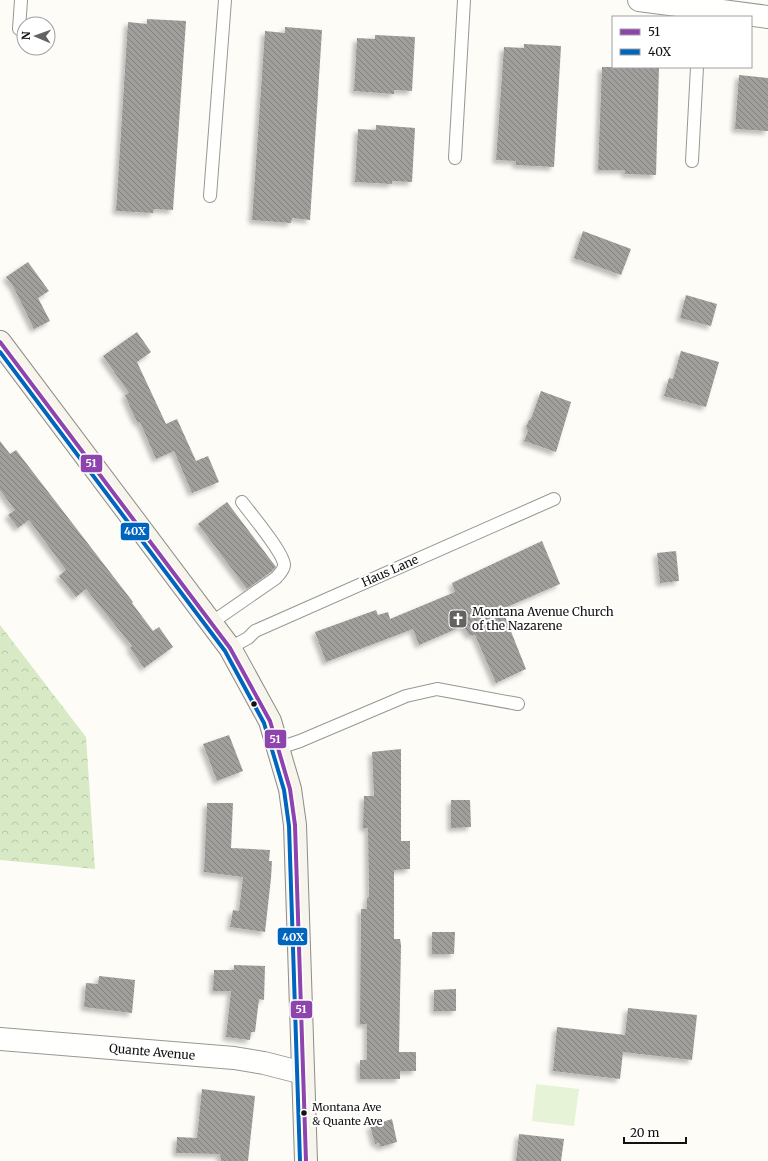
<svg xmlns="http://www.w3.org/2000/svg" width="768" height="1161" font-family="Merriweather,serif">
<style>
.green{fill:#e7f3d7}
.forest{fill:url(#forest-crowns)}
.building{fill:url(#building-back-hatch);filter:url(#shadow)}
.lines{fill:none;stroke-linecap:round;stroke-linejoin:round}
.lane-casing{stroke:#979795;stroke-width:14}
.street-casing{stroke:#979795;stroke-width:24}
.secondary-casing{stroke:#8e8d8b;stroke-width:24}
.lane{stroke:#fffffe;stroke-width:12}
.street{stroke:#fffffe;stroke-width:22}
.secondary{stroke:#f6f4eb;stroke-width:22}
.bus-1-casing{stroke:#fff;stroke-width:7}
.bus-2-casing{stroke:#fff;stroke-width:7}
.bus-1{stroke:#8e44ad;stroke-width:4}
.bus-2{stroke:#0065bd;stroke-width:4}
.bus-dot{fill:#111;stroke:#fff;stroke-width:1.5}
.labels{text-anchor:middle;stroke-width:4;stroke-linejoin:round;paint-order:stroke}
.bus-label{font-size:11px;fill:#111;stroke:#fff;text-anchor:start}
.street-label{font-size:12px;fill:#111;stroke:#fff}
.poi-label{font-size:12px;fill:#111;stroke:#fff;text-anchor:start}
.line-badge{stroke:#fff;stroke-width:1.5}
.badge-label{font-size:11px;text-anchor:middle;font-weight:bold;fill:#fff}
</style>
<defs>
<pattern id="forest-crowns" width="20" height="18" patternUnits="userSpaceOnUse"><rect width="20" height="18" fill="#d8eac5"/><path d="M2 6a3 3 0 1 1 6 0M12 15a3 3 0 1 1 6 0" fill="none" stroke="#b8c8a8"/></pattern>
<pattern id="building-back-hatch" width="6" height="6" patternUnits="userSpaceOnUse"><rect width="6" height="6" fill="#a19f9c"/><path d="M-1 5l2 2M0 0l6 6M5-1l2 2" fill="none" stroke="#82807e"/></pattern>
<filter id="shadow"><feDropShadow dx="-3.5" dy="3.5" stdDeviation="2" flood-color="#0004"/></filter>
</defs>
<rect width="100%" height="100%" fill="#fdfcf7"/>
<path class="green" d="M536 1084 579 1089 574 1126 532 1121Z"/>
<path class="forest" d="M0 625 86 737 95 869 0 860Z"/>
<g class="building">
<path d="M147 19 186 21 173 210 154 209 153 213 116 211 128 22 147 24Z"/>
<path d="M285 27 322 30 310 220 292 218 291 223 252 220 265 31 285 33Z"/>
<path d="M375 35 415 37 412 91 394 90V94L354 91 357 38 375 39Z"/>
<path d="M524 44 561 46 554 167 516 165V161L496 160 504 47 524 48Z"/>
<path d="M602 67H659L656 175 625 174V170H598Z"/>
<path d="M739 75 768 78V131L735 129Z"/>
<path d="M376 125 415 128 412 182 392 181V184L355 182 358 129 376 130Z"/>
<path d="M583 231 631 249 621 275 574 258Z"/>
<path d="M28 262 49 291 38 298 50 321 34 329 13 286 6 277Z"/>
<path d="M686 295 717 304 711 326 680 318Z"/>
<path d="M137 332 151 352 137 362 166 424 177 419 196 461 208 456 219 482 192 493 174 451 156 459 140 422 138 423 133 414 125 395 129 393 103 356Z"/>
<path d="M681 351 719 362 706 407 664 396 669 378 673 379Z"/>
<path d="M541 391 571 402 556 452 524 441 528 431 526 427 529 420 531 419Z"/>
<path d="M0 441 10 454 16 450 133 602 132 603 153 631 159 627 173 647 144 668 130 648 132 646 86 589 76 597 59 576 66 570 29 520 18 528 8 515 15 510 0 490Z"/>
<path d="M227 502 276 567 271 572 247 589 198 524Z"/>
<path d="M542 541 560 584 502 609 526 669 496 683 475 635H469L463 626 419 645 413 629 326 662 315 632 376 610 378 615 388 612 390 619 455 592 452 583Z"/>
<path d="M676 551 679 581 660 583 657 553Z"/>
<path d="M229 735 243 771 217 781 203 744Z"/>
<path d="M401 749V841H410V869L394 870V939H400L401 945 399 1052H416V1071H400V1079H360V1060H367V1024H360L361 909H367V898L369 897 368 828H363L364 796H374L372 752Z"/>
<path d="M451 800H470L471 827 451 828Z"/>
<path d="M207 803H233L231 848 270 850 269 861H272L271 878 265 932 230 927 233 910 239 911 243 877 204 872Z"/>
<path d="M432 932H455L454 954H432Z"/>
<path d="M234 965 265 966 264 1000 259 999 255 1032H251L250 1040 226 1037 231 991H213L214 970H234Z"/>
<path d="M99 976 135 980 132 1013 84 1007 86 983 98 984Z"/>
<path d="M456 989V1011H434V990Z"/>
<path d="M628 1008 697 1015 692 1060 623 1052 620 1079 553 1071 557 1027 625 1035Z"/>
<path d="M202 1089 255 1096 248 1161H221L220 1154 176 1153 177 1137 197 1138Z"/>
<path d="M392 1119 397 1142 380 1147 379 1143 375 1144 370 1126Z"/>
<path d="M519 1134 564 1139 561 1161H516Z"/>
</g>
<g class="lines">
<g class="lane-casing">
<g id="lane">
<path d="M19 29 21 0"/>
<path d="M455 158 464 0"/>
<path d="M692 161 697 67"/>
<path d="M210 196 225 0"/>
<path d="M211 623 276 578C279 574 284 570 284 565 284 553 250 513 242 502"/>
<path d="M230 648 248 638 255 631 554 499"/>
<path d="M279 748 300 741 406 696 437 689 518 704"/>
</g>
</g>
<g class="street-casing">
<g id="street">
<path d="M639 0 768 17"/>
<path d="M0 1039 234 1058 264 1063 303 1073"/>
</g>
</g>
<g class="secondary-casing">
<path id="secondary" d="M0 342 230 648 270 721 290 789 295 825 306 1161"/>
</g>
<use href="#lane" class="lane"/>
<use href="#street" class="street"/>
<use href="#secondary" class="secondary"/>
<g class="bus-1-casing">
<path id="bus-1" d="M0 342 230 648 270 721 290 789 295 825 306 1161"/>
</g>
<g class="bus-2-casing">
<path id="bus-2" d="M0 352 225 651 264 723 284 790 289 826 300 1161"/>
</g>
<use href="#bus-1" class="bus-1"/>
<use href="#bus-2" class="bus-2"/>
</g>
<defs>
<g id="church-square" transform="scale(1)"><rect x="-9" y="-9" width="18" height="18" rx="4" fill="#646362" stroke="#fff"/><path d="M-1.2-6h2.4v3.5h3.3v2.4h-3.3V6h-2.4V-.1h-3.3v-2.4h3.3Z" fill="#fff"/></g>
</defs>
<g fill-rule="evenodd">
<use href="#church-square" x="458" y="619"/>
</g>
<g class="bus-dot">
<circle cx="254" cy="704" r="3.5"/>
<circle cx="304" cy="1113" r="3.5"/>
</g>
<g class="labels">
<g class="bus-label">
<text x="312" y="1111">Montana Ave<tspan x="312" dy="14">&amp; Quante Ave</tspan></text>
</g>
<g class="street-label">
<text transform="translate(390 571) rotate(-24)" y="4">Haus Lane</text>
<text transform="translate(152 1052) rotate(5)" y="4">Quante Avenue</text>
</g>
<g class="poi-label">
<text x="472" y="616">Montana Avenue Church<tspan x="472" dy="14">of the Nazarene</tspan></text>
</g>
</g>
<g class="line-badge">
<rect x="80" y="454" width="23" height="19" rx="4" fill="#8e44ad"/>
<rect x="120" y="522" width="30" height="19" rx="4" fill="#0065bd"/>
<rect x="264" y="729" width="23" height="20" rx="4" fill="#8e44ad"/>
<rect x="277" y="927" width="31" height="19" rx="4" fill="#0065bd"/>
<rect x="290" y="1000" width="23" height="19" rx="4" fill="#8e44ad"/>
</g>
<g class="badge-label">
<text x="91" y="467">51</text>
<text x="135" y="535">40X</text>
<text x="275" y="743">51</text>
<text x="293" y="941">40X</text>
<text x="301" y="1013">51</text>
</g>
<rect x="612" y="16" width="140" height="52" fill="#ffffff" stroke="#a0a0a0"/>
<rect x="620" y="29" width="20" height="6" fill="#8e44ad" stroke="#a0a0a0"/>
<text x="648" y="36" font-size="12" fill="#111111">51</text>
<rect x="620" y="49" width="20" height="6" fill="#0065bd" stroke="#a0a0a0"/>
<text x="648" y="56" font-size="12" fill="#111111">40X</text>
<g transform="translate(36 36) rotate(272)"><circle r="19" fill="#ffffff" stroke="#a0a0a0"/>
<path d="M0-3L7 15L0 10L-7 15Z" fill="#646362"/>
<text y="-6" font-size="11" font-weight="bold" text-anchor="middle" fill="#111111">N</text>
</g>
<path d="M624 1137v6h62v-6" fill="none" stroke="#111111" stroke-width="2"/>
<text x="630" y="1137" font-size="12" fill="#111111" stroke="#ffffff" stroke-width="3" paint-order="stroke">20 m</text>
</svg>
